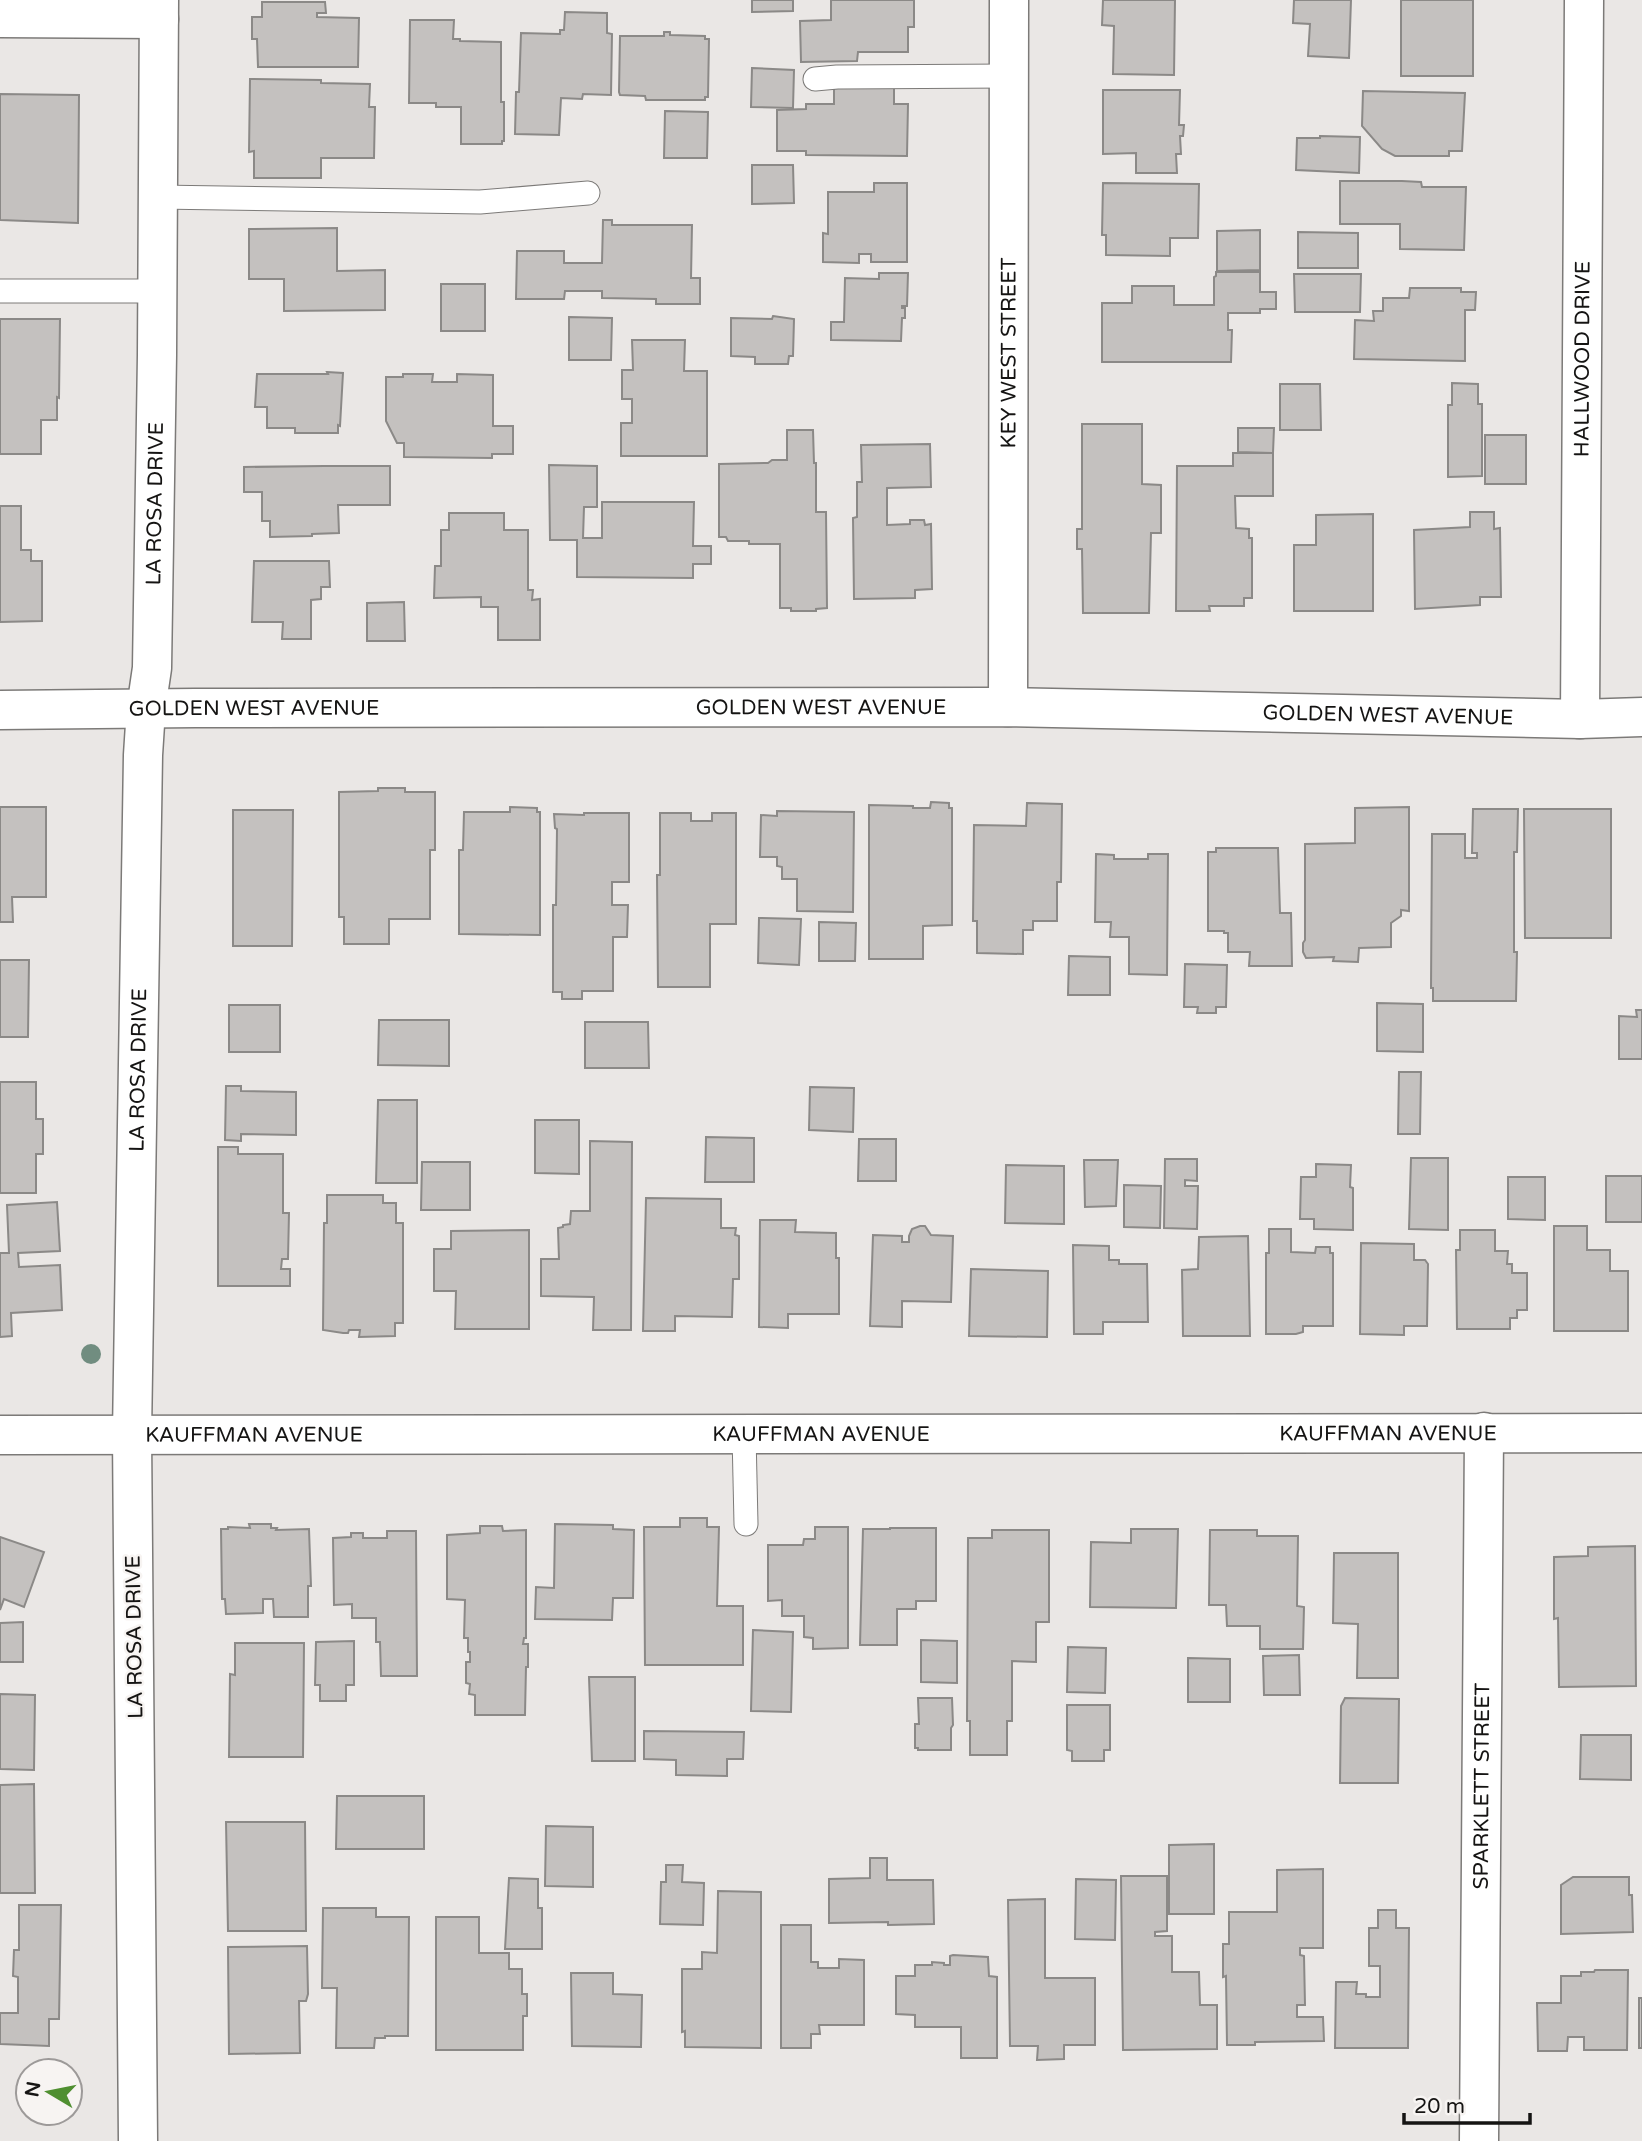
<svg xmlns="http://www.w3.org/2000/svg" width="1642" height="2141" font-family="'Varela Round',sans-serif">
<style>
.building{fill:#c4c1bf;stroke:#8b8987;stroke-width:2}
.lines{fill:none;stroke-linecap:round;stroke-linejoin:round}
.service-casing{stroke:#7c7a78;stroke-width:25}
.minor-casing{stroke:#7c7a78;stroke-width:41}
.tertiary-casing{stroke:#7c7a78;stroke-width:41}
.service{stroke:#fff;stroke-width:23}
.minor{stroke:#fff;stroke-width:38}
.tertiary{stroke:#fff;stroke-width:38}
.tree{fill:#718d80}
.labels{text-anchor:middle;stroke-width:5;stroke-linejoin:round;paint-order:stroke}
.street-label{font-size:21px;fill:#151413;stroke:#f7f4f2}
</style>
<rect width="100%" height="100%" fill="#eae7e5"/>
<g class="building">
<path d="M752 0H793V11L752 12Z"/>
<path d="M831 0H914V27H908V52H858L857 61 801 62 800 21 831 20Z"/>
<path d="M1103 0H1175L1174 75 1113 74 1114 26 1102 25Z"/>
<path d="M1294 0H1351L1349 58 1308 56 1310 24 1293 23Z"/>
<rect x="1401" y="0" width="72" height="76"/>
<path d="M262 2H325L326 13H317V17L359 18 358 67H258L257 39H252V17H262Z"/>
<path d="M565 12 607 13V33L612 34 611 95 583 94 582 99 561 98 559 135 515 134 516 92H519L521 33 560 34V30H564Z"/>
<path d="M410 20H454L453 39H460V41L501 42V102H504V141H502V144H461V107H436V103H409Z"/>
<path d="M664 32H670V35L705 36V39H709L708 97H705V100H646L645 96 620 95 619 92 620 36H664Z"/>
<path d="M752 68 794 70 793 108 751 107Z"/>
<path d="M250 79 321 80V83L370 84 369 107H375L374 158H321V178H254V151L249 152Z"/>
<path d="M834 84 894 85V104H908L907 156 806 155V151H777V110L806 109V104H834Z"/>
<path d="M1103 90H1180L1179 125H1184L1183 136H1180L1181 154H1176L1177 173H1136V153L1103 154Z"/>
<path d="M1363 91 1465 93 1462 151H1449V156H1395L1382 149 1362 126Z"/>
<path d="M0 94 79 95 78 223 0 220Z"/>
<path d="M665 111 708 112 707 158H664Z"/>
<path d="M1320 136 1360 137 1359 173 1296 170 1297 138H1320Z"/>
<path d="M752 165H793L794 203 752 204Z"/>
<path d="M1340 181H1402L1421 182 1422 187H1466L1464 250 1400 249V224H1340Z"/>
<path d="M874 183H907V262H871V254H859V263L823 262V233L828 234V192H874Z"/>
<path d="M1103 183 1199 184 1198 238H1170V256L1106 255V235H1102Z"/>
<path d="M603 220H612V225H692L691 278H700V304H656V299L602 298V291H565L564 299H516L517 251H564V263H602Z"/>
<path d="M337 228V271L385 270V310L284 311V279H249V229Z"/>
<path d="M1260 230V270L1217 271V231Z"/>
<path d="M1298 232 1358 233V268H1298Z"/>
<path d="M1216 272H1260V292H1276V309H1260V313H1228V330H1232L1231 362H1102V303H1132V286H1174V305H1214V277L1216 276Z"/>
<path d="M879 273H908L907 306H902V308H905V318H902L901 341 831 340V322H844L845 278 879 279Z"/>
<path d="M1294 274H1361L1360 312H1295Z"/>
<rect x="441" y="284" width="44" height="47"/>
<path d="M1410 288H1461V292H1476L1475 310H1465V361L1354 359 1355 320 1374 321 1373 311H1383V298H1409Z"/>
<path d="M773 316 794 319 793 356H789L788 364H755V357L731 356V318L772 319Z"/>
<path d="M569 317 612 318 611 360H569Z"/>
<path d="M0 319H60L59 398 57 397V420H41V454H0Z"/>
<path d="M632 340H685L684 371H707V456H621V423H632V399H622V370H633Z"/>
<path d="M327 372 343 373 340 426 338 425V433H295V428H267V407H255L257 374H328Z"/>
<path d="M403 374H433L432 382H457V374L493 375V426H513V454H492V458L404 457V443H397L386 421V377H403Z"/>
<path d="M1452 383 1478 384V404H1482V476L1448 477V405H1452Z"/>
<path d="M1280 384H1320L1321 430H1280Z"/>
<path d="M1082 424H1142V484L1161 485V533H1151L1149 613H1083L1082 549H1077V529H1082Z"/>
<path d="M1238 428H1274L1273 453 1238 452Z"/>
<path d="M787 430H813L814 463H816V512H826L827 608 816 609V611H791V608H780V544H749V541H728L726 537H719V464L768 463 772 460H787Z"/>
<rect x="1485" y="435" width="41" height="49"/>
<path d="M930 444 931 487 887 488V525L910 524V520H924L925 525 931 524 932 589 915 590V598L854 599 853 518 857 517V482H862L861 445Z"/>
<path d="M1233 453H1273V496H1235L1236 528 1249 529V538H1252V598H1244V606H1209L1210 611H1176L1177 466H1233Z"/>
<path d="M549 465 597 466V507H584L583 538H602V502H694L693 546H711V564H693V578L577 577V540H550Z"/>
<path d="M324 466H390V505H338L339 533 312 534V536L270 537V521H262V492H244V467Z"/>
<path d="M0 506H21V550H31V561H42V621L0 622Z"/>
<path d="M1470 512H1494V529L1500 528 1501 597H1480V605L1415 609 1414 530 1470 527Z"/>
<path d="M449 513H504V530H528V590H533L532 600 540 599V640H498V607H481V597L434 598 435 566H441V530H449Z"/>
<path d="M1373 514V611H1294V545H1316V515Z"/>
<path d="M254 561H329L330 587H321V599L311 600V639H282L283 622H252Z"/>
<path d="M404 602 405 641H367V603Z"/>
<path d="M378 788H405V792H435V850H430V919H389V944H344V917H339V792L378 791Z"/>
<path d="M931 802 949 803V808H952V925L923 926V959H869V805L913 806V808H930Z"/>
<path d="M1027 803 1062 804 1061 882H1057V921H1033V930H1023V954L977 953V921H973L974 825 1026 826Z"/>
<path d="M0 807H46V897H12L13 922H0Z"/>
<path d="M510 807 537 808V812H540V935L459 934V850H463L464 812H510Z"/>
<path d="M1409 807V911L1401 910V916L1391 923V947L1359 948 1358 962 1333 961 1334 957 1306 958 1303 952V943L1305 940V844L1355 843V808Z"/>
<path d="M1473 809H1518L1517 852H1514V952H1517L1516 1001H1433V988H1431L1432 834H1465V858H1477V853H1472Z"/>
<path d="M1524 809H1611V938H1525Z"/>
<path d="M233 810H293L292 946H233Z"/>
<path d="M777 811 854 812 853 912 797 911V879H782V867L777 866V857H760L761 815 777 816Z"/>
<path d="M584 813H629V882H612V905H628L627 937H613V991H582V999H562V992H553V905H556L557 829 555 828 554 814 584 815Z"/>
<path d="M660 813H691V821H712V813H736V924H710V987H658L657 875H660Z"/>
<path d="M1216 848H1278L1280 913H1291L1292 966H1249L1250 952H1228V933H1224V931H1208V852H1216Z"/>
<path d="M1096 854 1114 855V859H1148V854H1168L1167 975 1129 974V937H1110L1111 922H1095Z"/>
<path d="M759 918 801 919 799 965 758 963Z"/>
<path d="M819 922 856 923 855 961H819Z"/>
<path d="M1069 956 1110 957V995H1068Z"/>
<path d="M0 960H29L28 1037H0Z"/>
<path d="M1185 964 1227 965 1226 1007H1216V1013H1197L1198 1007H1184Z"/>
<path d="M1377 1003 1423 1004V1052L1377 1051Z"/>
<rect x="229" y="1005" width="51" height="47"/>
<path d="M1636 1010H1642V1059H1619V1016L1637 1017Z"/>
<path d="M379 1020H449V1066L378 1065Z"/>
<path d="M585 1022H648L649 1068H585Z"/>
<path d="M1399 1072H1421L1420 1134H1398Z"/>
<path d="M0 1082H36V1119H43V1154H36V1193H0Z"/>
<path d="M226 1086H241V1091L296 1092V1135L241 1134V1141L225 1140Z"/>
<path d="M810 1087 854 1088 853 1132 809 1130Z"/>
<path d="M378 1100H417V1183H376Z"/>
<path d="M535 1120H579V1174L535 1173Z"/>
<path d="M706 1137 754 1138V1182H705Z"/>
<path d="M859 1139H896V1181H858Z"/>
<path d="M590 1141 632 1142 631 1330H593L594 1297 541 1296V1259H559L558 1228 563 1227V1225L570 1224 571 1211H590Z"/>
<path d="M218 1147H238V1154H283V1213H289L288 1259H282L281 1269H290V1286H218Z"/>
<path d="M1411 1158H1448V1230L1409 1229Z"/>
<path d="M1165 1159H1197V1181L1185 1180V1186H1198L1197 1229 1164 1228Z"/>
<path d="M1084 1160H1118L1116 1206 1085 1207Z"/>
<path d="M422 1162H470V1210H421Z"/>
<path d="M1316 1164 1351 1165 1350 1187 1353 1188V1230L1314 1229V1219H1300L1301 1177H1316Z"/>
<path d="M1006 1165 1064 1166V1224L1005 1223Z"/>
<rect x="1606" y="1176" width="36" height="46"/>
<path d="M1508 1177H1545V1220L1508 1219Z"/>
<path d="M1124 1185 1161 1186 1160 1228 1124 1227Z"/>
<path d="M327 1195H383V1203H396V1223H403V1323H395V1336L359 1337 360 1330H349L348 1333H343L323 1330 324 1223H327Z"/>
<path d="M646 1198 721 1199V1228H736L735 1235 739 1236V1279H733L732 1317 675 1316V1331H643Z"/>
<path d="M57 1202 60 1251 18 1253 19 1267 60 1265 62 1310 11 1313 12 1336 0 1337V1253H9L7 1205Z"/>
<path d="M760 1220H796L795 1232 836 1233V1258H839V1314H788V1328L759 1327Z"/>
<path d="M920 1226H925L931 1235 953 1236 951 1302 902 1301V1327L870 1326 873 1235 902 1236V1242H909V1236L912 1229Z"/>
<path d="M1554 1226H1587V1250H1610V1271H1628V1331H1554Z"/>
<path d="M1269 1229H1291V1252L1315 1253 1316 1247H1330V1253H1333V1326H1303V1332L1296 1334H1266V1253H1269Z"/>
<path d="M529 1230V1329H455L456 1291H434V1249H451V1231Z"/>
<path d="M1460 1230H1495V1251H1508L1507 1264H1512V1273H1527V1310H1517V1318H1510V1329H1457L1456 1250H1460Z"/>
<path d="M1248 1236 1250 1336H1183L1182 1270 1198 1269 1199 1237Z"/>
<path d="M1361 1243 1414 1244V1260H1425L1428 1264 1427 1326H1404V1335L1360 1334Z"/>
<path d="M1073 1245 1109 1246V1260H1119V1264H1147L1148 1322H1103V1334H1074Z"/>
<path d="M971 1269 1048 1271 1047 1337 969 1336Z"/>
<path d="M680 1518H707V1527H719L717 1606H743V1665H645L644 1527H680Z"/>
<path d="M249 1524H271V1528H277L276 1530 309 1529 311 1586H308V1617H274L273 1599H263V1613L226 1614 225 1599H222L221 1529H228V1527L250 1528Z"/>
<path d="M555 1524 613 1525V1529L634 1530 633 1598H613L612 1620 535 1619 536 1587 554 1588Z"/>
<path d="M480 1526H502L503 1531 526 1530V1638H524L523 1644H528V1667H526L525 1715H475V1695L469 1694 470 1684 466 1683V1662H470V1652H468V1638H464L465 1600 447 1599V1535L480 1533Z"/>
<path d="M815 1527H848V1648L813 1649V1638L804 1637V1616H782V1600L768 1601V1545H803L804 1539H815Z"/>
<path d="M890 1528H936V1601H916V1609H897V1645H860L863 1529H890Z"/>
<path d="M1131 1529H1178L1176 1608 1090 1607 1091 1542 1131 1543Z"/>
<path d="M992 1530H1049V1622H1036V1662L1012 1661V1721H1007V1755H970V1721H967L968 1538H992Z"/>
<path d="M1210 1530H1257V1536H1298L1297 1606 1304 1607 1303 1649H1260V1626H1227L1226 1605H1209Z"/>
<path d="M387 1531H416L417 1676H381L380 1642H376V1618H352V1604L334 1605 333 1538 351 1537V1533H363V1538H387Z"/>
<path d="M0 1537 44 1552 24 1607 4 1599 0 1610Z"/>
<path d="M1635 1546 1636 1686 1559 1687 1558 1618 1554 1619V1557L1588 1556V1547Z"/>
<path d="M1334 1553H1398V1678H1357L1358 1624 1333 1623Z"/>
<path d="M23 1622V1662H0V1623Z"/>
<path d="M753 1630 793 1632 791 1712 751 1711Z"/>
<path d="M921 1640 957 1641V1683L921 1682Z"/>
<path d="M354 1641V1685H346V1701H320V1685H315L316 1642Z"/>
<path d="M235 1643H304L303 1757H229L230 1674 235 1675Z"/>
<path d="M1068 1647 1106 1648 1105 1693 1067 1692Z"/>
<path d="M1299 1655 1300 1695H1264L1263 1656Z"/>
<path d="M1188 1658 1230 1659V1702H1188Z"/>
<path d="M589 1677H635V1761H592Z"/>
<path d="M0 1694 35 1695 34 1770 0 1769Z"/>
<path d="M918 1698H952L953 1725 951 1728V1750H918V1748H915V1724H919Z"/>
<path d="M1345 1698 1399 1699 1398 1783H1340L1341 1706Z"/>
<path d="M1067 1705H1110V1750H1104V1761H1072V1751L1067 1750Z"/>
<path d="M644 1731 744 1732 743 1759H727V1776L676 1775V1760L644 1759Z"/>
<path d="M1581 1735H1631V1780L1580 1779Z"/>
<path d="M34 1784 35 1893H0V1785Z"/>
<path d="M337 1796H424V1849H336Z"/>
<path d="M226 1822H305L306 1931H228Z"/>
<path d="M546 1826 593 1827V1887L545 1886Z"/>
<path d="M1214 1844V1914H1169V1845Z"/>
<path d="M870 1858H887V1880H933L934 1924 888 1925V1922L829 1923V1879L870 1878Z"/>
<path d="M666 1865H683L682 1882 704 1883 703 1925 660 1924 661 1882H666Z"/>
<path d="M1323 1869V1948H1300V1955L1304 1956 1305 2005H1297V2017H1323L1324 2041 1255 2042V2045H1227L1226 1976 1223 1977V1944H1229V1912H1277V1870Z"/>
<path d="M1121 1876H1167V1931L1155 1932V1936H1172V1972H1199L1200 2005H1217V2049L1123 2050Z"/>
<path d="M1573 1877H1629V1895H1632L1633 1932 1561 1934V1885Z"/>
<path d="M509 1878 538 1879V1908H542V1949H505Z"/>
<path d="M1076 1879 1116 1880 1115 1940 1075 1939Z"/>
<path d="M718 1891 761 1892V2048L685 2047V2031L682 2032V1969H702V1952L717 1953Z"/>
<path d="M1045 1899V1978H1095V2045H1064V2059L1037 2060 1038 2046H1010L1008 1900Z"/>
<path d="M19 1905H61L59 2019H49V2046L0 2044V2013H18V1977L13 1976 14 1950H19Z"/>
<path d="M323 1908H376V1917H409L408 2036H385V2038H375L374 2048H336L337 1988H322Z"/>
<path d="M1378 1910H1396V1928H1409L1408 2048H1335L1336 1982H1357L1356 1994H1366V1997H1380V1966H1369V1928H1378Z"/>
<path d="M436 1917H479V1953H509V1969H522V1994H527V2016H523V2050H436Z"/>
<path d="M781 1925H811V1962H818V1968H839V1959L864 1960V2025H819L820 2034H811V2048H781Z"/>
<path d="M307 1946 308 1994 306 2001H299L300 2053 229 2054 228 1947Z"/>
<path d="M953 1955 988 1957 989 1976 997 1977V2058H961V2027H915V2015L896 2014V1976H915V1965H932V1962L944 1963V1965H950V1956Z"/>
<path d="M1595 1970H1628L1627 2050H1584V2037H1568L1567 2051H1538L1537 2003H1561V1976H1581V1972H1594Z"/>
<path d="M571 1973H613V1994L642 1995 641 2047 572 2046Z"/>
<rect x="1639" y="1998" width="3" height="50"/>
</g>
<g class="lines">
<g class="service-casing">
<g id="service">
<path d="M815 79 837 77 1009 76"/>
<path d="M158 197 480 202 588 193"/>
<path d="M0 291H157"/>
<path d="M744 1434 746 1524"/>
</g>
</g>
<g class="minor-casing">
<g id="minor">
<path d="M0 18 159 19"/>
<path id="s1" d="M1008 707 1009 0"/>
<path id="s2" d="M0 710 195 708 1008 707 1580 719 1642 717"/>
<path id="s3" d="M1580 719 1584 0"/>
<path id="s4" d="M0 1435 1642 1433"/>
<path id="s5" d="M1479 2141 1484 1432"/>
</g>
</g>
<g class="tertiary-casing">
<g id="tertiary">
<path id="s6" d="M138 2141 132 1434 143 755 146 709 152 668 157 355 159 0"/>
</g>
</g>
<use href="#service" class="service"/>
<use href="#minor" class="minor"/>
<use href="#tertiary" class="tertiary"/>
</g>
<circle class="tree" cx="91" cy="1354" r="10"/>
<g class="labels">
<g class="street-label">
<text dy="7" stroke="none"><textPath href="#s1" startOffset="354">KEY WEST STREET</textPath></text>
<text dy="7" stroke="none"><textPath href="#s3" startOffset="360">HALLWOOD DRIVE</textPath></text>
<text dy="7" stroke="none"><textPath href="#s6" startOffset="1638">LA ROSA DRIVE</textPath></text>
<text dy="7" stroke="none"><textPath href="#s2" startOffset="821">GOLDEN WEST AVENUE</textPath></text>
<text dy="7" stroke="none"><textPath href="#s2" startOffset="254">GOLDEN WEST AVENUE</textPath></text>
<text dy="7" stroke="none"><textPath href="#s2" startOffset="1388">GOLDEN WEST AVENUE</textPath></text>
<text dy="7" stroke="none"><textPath href="#s6" startOffset="1071">LA ROSA DRIVE</textPath></text>
<text dy="7" stroke="none"><textPath href="#s4" startOffset="1388">KAUFFMAN AVENUE</textPath></text>
<text dy="7" stroke="none"><textPath href="#s4" startOffset="254">KAUFFMAN AVENUE</textPath></text>
<text dy="7" stroke="none"><textPath href="#s4" startOffset="821">KAUFFMAN AVENUE</textPath></text>
<text transform="translate(134 1637) rotate(-91)" y="7">LA ROSA DRIVE</text>
<text dy="7" stroke="none"><textPath href="#s5" startOffset="355">SPARKLETT STREET</textPath></text>
</g>
</g>
<g transform="translate(49 2092) rotate(280)"><circle r="33" fill="#f7f4f2" stroke="#9d9a99" stroke-width="2"/>
<path d="M0-5L12 26L0 18L-12 26Z" fill="#4f8f30"/>
<text y="-10" font-size="19" font-weight="bold" text-anchor="middle" fill="#151413">N</text>
</g>
<path d="M1404 2113v10h126v-10" fill="none" stroke="#151413" stroke-width="3.5"/>
<text x="1414" y="2113" font-size="21" fill="#151413" stroke="#f7f4f2" stroke-width="5" paint-order="stroke">20 m</text>
</svg>
